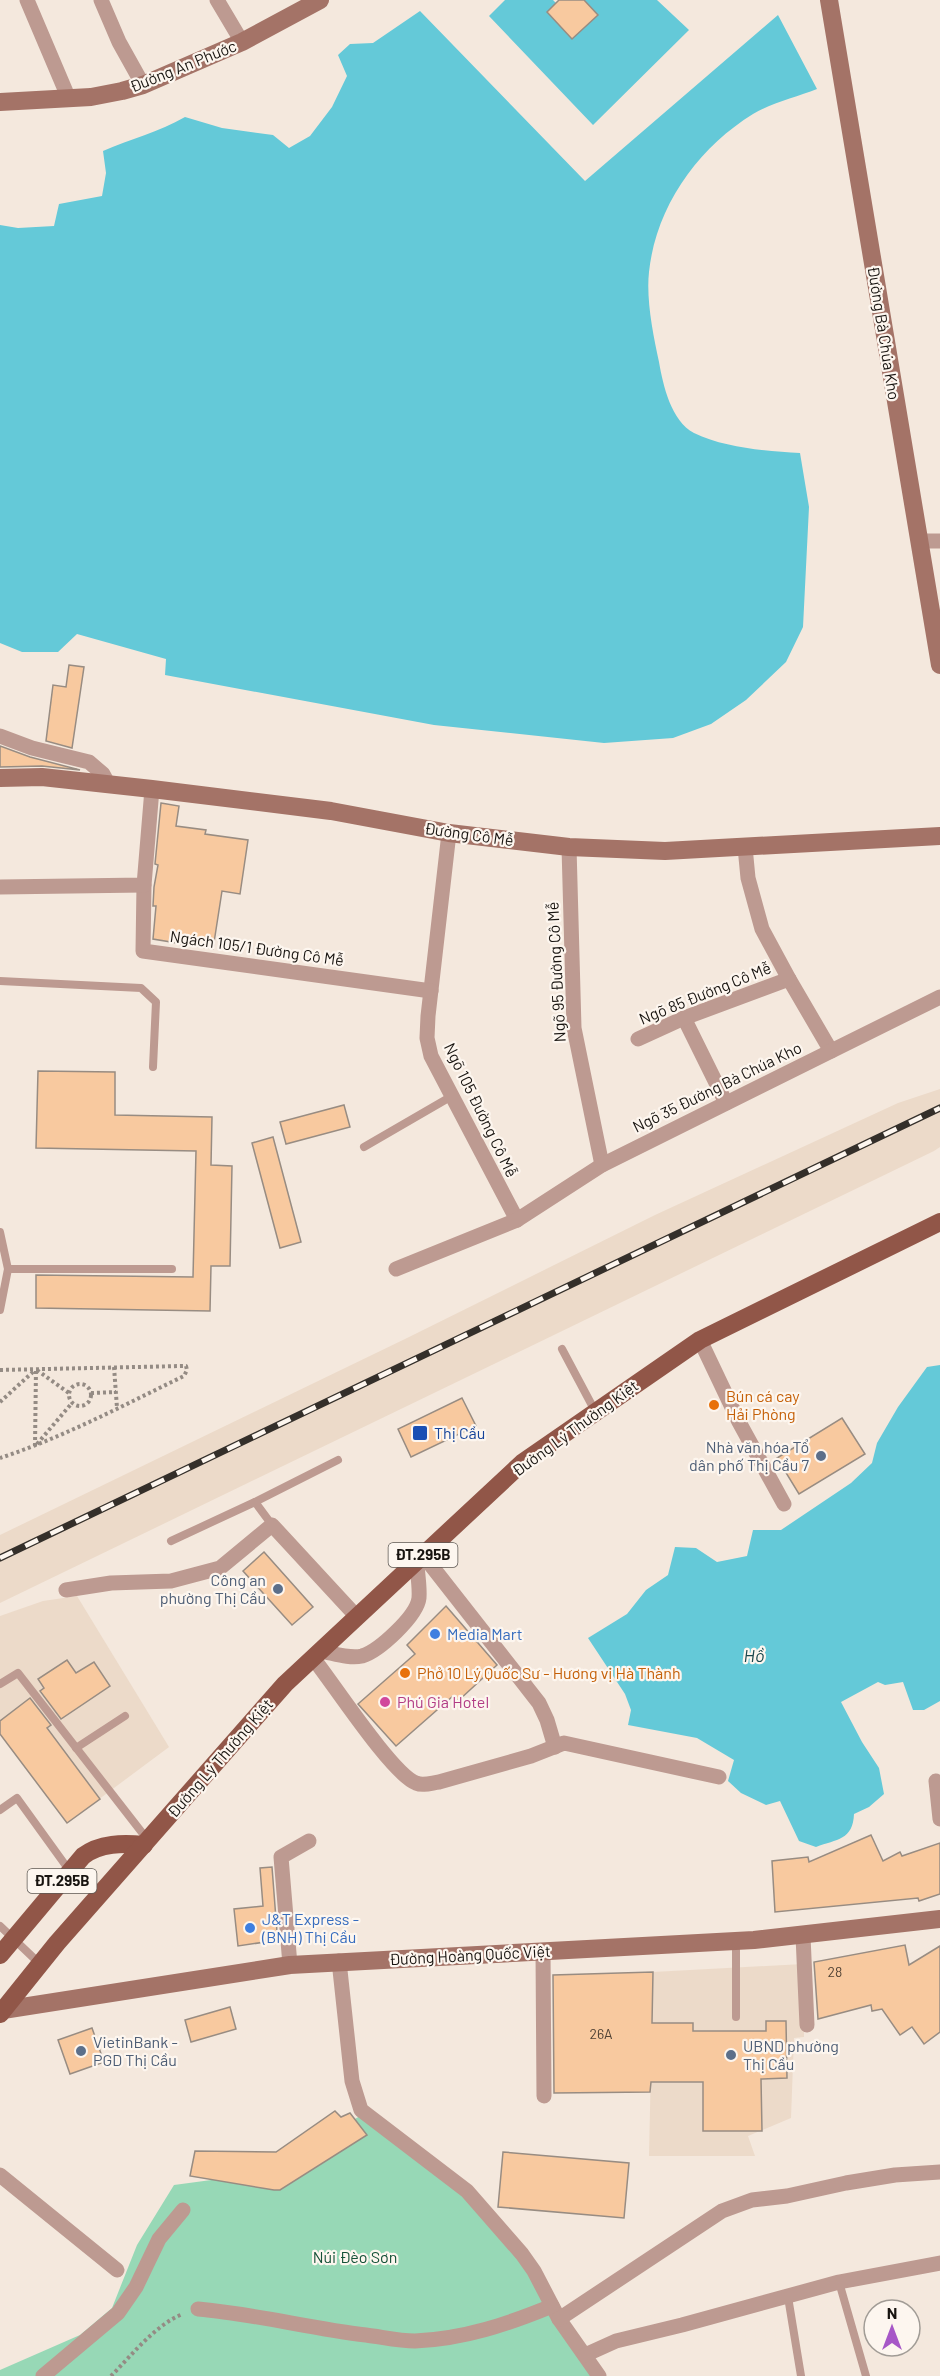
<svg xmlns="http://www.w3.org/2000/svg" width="940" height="2376" font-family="Barlow,sans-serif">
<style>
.built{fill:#ecdac9}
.green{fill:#97d8b6}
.water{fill:#64c9d8}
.building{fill:#f8c99f;stroke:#988c82;stroke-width:1.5}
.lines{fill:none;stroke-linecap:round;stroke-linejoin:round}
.path{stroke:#948b84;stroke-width:4;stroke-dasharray:3 3;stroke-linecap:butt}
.lane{stroke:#bd9a91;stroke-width:8}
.street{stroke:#bd9a91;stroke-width:15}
.secondary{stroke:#a47367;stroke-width:18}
.primary{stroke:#915648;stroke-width:18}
.rail-casing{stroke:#342f2a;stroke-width:7}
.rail{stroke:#fdf6ef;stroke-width:4.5;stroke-dasharray:14;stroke-linecap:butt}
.food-dot{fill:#e8710a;stroke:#fdf6ef;stroke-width:2}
.transit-dot{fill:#1a4fb4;stroke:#fdf6ef;stroke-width:2}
.service-dot{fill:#5c6f8a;stroke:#fdf6ef;stroke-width:2}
.shop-dot{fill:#3f7fe0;stroke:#fdf6ef;stroke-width:2}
.hotel-dot{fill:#d1479c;stroke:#fdf6ef;stroke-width:2}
.labels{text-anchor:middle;stroke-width:4.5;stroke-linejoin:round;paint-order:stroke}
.number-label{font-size:14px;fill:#504134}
.shield{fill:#fdf6ef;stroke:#5d5853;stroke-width:1.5}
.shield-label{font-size:15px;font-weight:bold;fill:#181410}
.street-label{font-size:16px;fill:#181410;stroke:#fdf6ef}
.food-label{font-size:16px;fill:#c56008;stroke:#fdf6ef;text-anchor:start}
.transit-label{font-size:16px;fill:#164399;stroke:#fdf6ef;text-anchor:start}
.service-label{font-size:16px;fill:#4e5e75;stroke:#fdf6ef;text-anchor:end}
.shop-label{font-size:16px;fill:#366cbe;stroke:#fdf6ef;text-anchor:start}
.hotel-label{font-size:16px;fill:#b23c85;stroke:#fdf6ef;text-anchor:start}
.park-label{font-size:16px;fill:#145137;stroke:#fdf6ef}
.water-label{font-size:18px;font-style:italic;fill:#1a484e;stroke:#fdf6ef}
</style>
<rect width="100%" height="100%" fill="#f4e8dd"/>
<g class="built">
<path d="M940 1089V1147L934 1151 0 1603V1535L405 1339 655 1215 898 1103Z"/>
<path d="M77 1596 169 1747 67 1823 0 1734V1616L43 1601Z"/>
<path d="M803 1964 804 2037 794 2038 791 2118 748 2136 755 2156H649L653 1972Z"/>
</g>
<path class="green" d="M365 2113 454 2185 530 2273 595 2376H0V2370L80 2335 112 2308 137 2245 174 2185 264 2173Z"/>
<g class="water">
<path d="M505 0H553L556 3 547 12 572 38 584 0H657L689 30 593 125 489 16Z"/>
<path d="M420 11 585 181 778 15 817 89C797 97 771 103 753 114 698 148 656 206 649 272 646 299 653 334 659 362 663 385 671 421 694 433 725 448 766 451 800 453L809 507 803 627 786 662 746 700 711 724 673 738 604 743 434 725 165 675 166 659 77 634 58 652H22L0 643V225L18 228 54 226 59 204 102 196 106 173 103 151C130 139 159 132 185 117L222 128 273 135 289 148 310 136 332 107 347 76 338 55 350 44 373 43Z"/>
<path d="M940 1365V1701L924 1710H913L903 1682 885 1685 878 1682 841 1702 862 1742 879 1768 884 1794 869 1807 854 1814C853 1840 837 1839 816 1847L799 1841 780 1801 766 1805 741 1793 728 1781 734 1760 697 1738 628 1725 631 1710 625 1694 588 1638 627 1614 646 1590 668 1575 675 1547 696 1548 717 1562 747 1556 753 1530H781L851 1483 872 1463 877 1443 898 1407 927 1367Z"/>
</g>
<g class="building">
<path d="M559 0H584L598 15 572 39 547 12Z"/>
<path d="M69 665 84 667 72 748 46 741 53 685 66 687Z"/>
<path d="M0 746 30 757 80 770 42 766 0 767Z"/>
<path d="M161 803 179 806 176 826 206 830 205 834 248 840 240 894 222 891 213 949 153 939 156 906H153L154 887 158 865 155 864Z"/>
<path d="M38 1071 115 1072V1115L212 1117 211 1165 232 1166 230 1266H211L210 1311 36 1308V1275L193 1277 196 1151 36 1148Z"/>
<path d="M344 1105 350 1127 286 1144 280 1122Z"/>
<path d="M273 1137 301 1242 280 1248 252 1143Z"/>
<path d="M462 1398 476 1426 411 1457 398 1429Z"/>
<path d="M842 1418 865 1454 799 1494 777 1458Z"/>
<path d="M264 1552 313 1607 292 1625 243 1571Z"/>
<path d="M446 1606 497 1665 458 1701 453 1696 396 1746 358 1704 415 1654 407 1645Z"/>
<path d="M67 1660 76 1673 94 1662 110 1686 61 1719 40 1691 44 1688 38 1679Z"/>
<path d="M30 1698 51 1725 47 1728 100 1799 67 1823 0 1734V1721Z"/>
<path d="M871 1835 883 1861 900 1852 902 1856 940 1843V1894L919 1901 918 1898 775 1912 772 1861 808 1857 809 1862Z"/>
<path d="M272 1867 277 1932 264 1934 265 1942 238 1946 234 1909 263 1906 260 1868Z"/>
<path d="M905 1945 909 1965 940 1946V2032L924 2044 912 2027 900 2035 882 2009 872 2011 871 2005 818 2019 814 1962Z"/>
<path d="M653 1972 652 2023H693V2031H766V2021H786L787 2078 761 2079 762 2131H703V2082H651L650 2092 554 2093 553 1975Z"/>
<path d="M230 2007 236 2029 191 2042 185 2020Z"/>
<path d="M92 2028 104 2062 70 2074 58 2040Z"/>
<path d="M335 2111 341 2117 350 2113 367 2135 280 2190H274L190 2176 195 2151 276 2152Z"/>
<path d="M503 2152 629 2163 624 2218 498 2207Z"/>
</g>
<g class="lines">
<g class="path">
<path d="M114 1367 117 1408"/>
<path d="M0 1370 182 1366H186L187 1370 184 1376C124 1405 64 1437 0 1458"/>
<path d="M37 1370 69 1393"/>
<circle cx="80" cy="1395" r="11"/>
<path d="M91 1393 116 1392"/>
<path d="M0 1402 35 1370"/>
<path d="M37 1444 72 1403"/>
<path d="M35 1446 36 1369"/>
<path d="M111 2376C131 2356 156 2324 183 2314"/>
</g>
<g class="lane">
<path d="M0 981 141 988 156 1002 153 1067"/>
<path d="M364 1147 452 1096"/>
<path d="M0 1232 8 1269 0 1310"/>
<path d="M8 1269H172"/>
<path d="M562 1349 595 1411"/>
<path d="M255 1502 338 1460"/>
<path d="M171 1541 255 1502 272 1525"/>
<path d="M0 1684 18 1673 147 1839"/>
<path d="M76 1748 125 1716"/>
<path d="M0 1810 17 1798 69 1870"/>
<path d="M0 1926 40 1964"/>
<path d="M736 2017V1942"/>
<path d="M839 2282 866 2376"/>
<path d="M788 2297 801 2376"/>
</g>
<g class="street">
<path d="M27 0 69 99"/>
<path d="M101 0 119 42 143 85"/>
<path d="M217 0 242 42"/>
<path d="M919 541H940"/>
<path d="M0 736 32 748 89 762 103 774 109 785"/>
<path d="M449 833 428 1016 427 1038 431 1056 517 1220"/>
<path d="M569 847 574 1028 602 1165"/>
<path d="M144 885 143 951 431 991"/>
<path d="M0 887 144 885 152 789"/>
<path d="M789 979 831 1051"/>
<path d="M684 1018 726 1103"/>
<path d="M638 1039 684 1018 789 979 762 929 748 878 745 847"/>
<path d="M396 1269 517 1220 602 1165 940 997"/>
<path d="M700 1340 739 1422 784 1504"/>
<path d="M423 1555 539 1703 547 1720 555 1747"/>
<path d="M66 1590 111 1583 171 1581 220 1568 272 1525 357 1617"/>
<path d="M321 1651C333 1653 349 1659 362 1656 379 1651 417 1616 419 1598 420 1586 417 1573 417 1561"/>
<path d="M313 1658C333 1683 392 1774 416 1783 423 1786 431 1783 439 1782L531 1756 564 1743 719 1777"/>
<path d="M936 1781 940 1819"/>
<path d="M803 1936 807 2025"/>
<path d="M543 1951 544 2096"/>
<path d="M339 1961 352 2081 361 2110 467 2191 522 2254 534 2271 559 2319 599 2376"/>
<path d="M290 1965 281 1857 309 1841"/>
<path d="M0 2175 117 2270"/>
<path d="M198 2309C255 2314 309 2328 366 2335 382 2337 399 2341 415 2341 464 2339 508 2324 552 2306"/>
<path d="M559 2319 722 2211 752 2200 787 2196 846 2183 895 2175 940 2172"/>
<path d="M585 2355 616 2341 682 2325 839 2282 940 2263"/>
<path d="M43 2376 118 2313 136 2287 159 2239 183 2210"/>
</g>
<g class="secondary">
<path d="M829 0 940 665"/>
<path d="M0 102 91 97 122 91 143 85 242 42 320 0"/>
<path d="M0 778 42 777 152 789 331 811 449 833 569 847 665 851 940 836"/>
<path d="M3 2010 290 1965 754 1940 940 1919"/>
</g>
<g class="primary">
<path d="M0 1955 83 1856C100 1843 123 1843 144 1845"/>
<path d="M0 2014 57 1943 285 1684 522 1463 700 1340 940 1222"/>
</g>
<g class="rail-casing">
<path id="rail" d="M0 1558 940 1108"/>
</g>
<use href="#rail" class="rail"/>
</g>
<g class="food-dot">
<circle cx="714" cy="1405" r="6"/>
<circle cx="405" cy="1673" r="6"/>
</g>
<rect class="transit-dot" x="412" y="1425" width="16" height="16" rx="3"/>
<g class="service-dot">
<circle cx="821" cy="1456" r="6"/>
<circle cx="278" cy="1589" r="6"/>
<circle cx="81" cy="2051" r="6"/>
<circle cx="731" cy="2055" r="6"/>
</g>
<g class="shop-dot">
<circle cx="435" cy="1634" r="6"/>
<circle cx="250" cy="1928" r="6"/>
</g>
<circle class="hotel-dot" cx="385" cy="1702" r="6"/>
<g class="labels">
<g class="number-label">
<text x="835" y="1977">28</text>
<text x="601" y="2039">26A</text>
</g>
<g class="shield">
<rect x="388.5" y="1543" width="69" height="24" rx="4.5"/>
<rect x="27.5" y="1869" width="69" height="24" rx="4.5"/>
</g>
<g class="shield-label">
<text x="423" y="1560">ĐT.295B</text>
<text x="62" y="1886">ĐT.295B</text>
</g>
<g class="street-label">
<text transform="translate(183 66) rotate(-22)" y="6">Đường An Phước</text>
<text transform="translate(884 333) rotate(81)" y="6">Đường Bà Chúa Kho</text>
<text transform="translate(469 834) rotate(8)" y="6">Đường Cô Mễ</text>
<text transform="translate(257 948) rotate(8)" y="6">Ngách 105/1 Đường Cô Mễ</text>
<text transform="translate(556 972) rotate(-93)" y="6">Ngõ 95 Đường Cô Mễ</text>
<text transform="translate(705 993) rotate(-22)" y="6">Ngõ 85 Đường Cô Mễ</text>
<text transform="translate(717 1087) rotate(-26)" y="6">Ngõ 35 Đường Bà Chúa Kho</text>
<text transform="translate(481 1110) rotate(64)" y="6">Ngõ 105 Đường Cô Mễ</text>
<text transform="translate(575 1428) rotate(-36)" y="6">Đường Lý Thường Kiệt</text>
<text transform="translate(220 1758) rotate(-49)" y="6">Đường Lý Thường Kiệt</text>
<text transform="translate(470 1955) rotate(-3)" y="6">Đường Hoàng Quốc Việt</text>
</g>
<g class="food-label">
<text x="726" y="1402">Bún cá cay<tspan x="726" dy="18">Hải Phòng</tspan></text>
<text x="417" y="1679">Phở 10 Lý Quốc Sư - Hương vị Hà Thành</text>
</g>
<g class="transit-label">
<text x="434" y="1439">Thị Cầu</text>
</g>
<g class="service-label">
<text x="809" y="1453">Nhà văn hóa Tổ<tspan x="809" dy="18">dân phố Thị Cầu 7</tspan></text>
<text x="266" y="1586">Công an<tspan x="266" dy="18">phường Thị Cầu</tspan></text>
<text x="93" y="2048" text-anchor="start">VietinBank -<tspan x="93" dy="18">PGD Thị Cầu</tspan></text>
<text x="743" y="2052" text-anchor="start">UBND phường<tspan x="743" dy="18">Thị Cầu</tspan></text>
</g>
<g class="shop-label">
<text x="447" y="1640">Media Mart</text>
<text x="262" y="1925">J&amp;T Express -<tspan x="262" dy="18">(BNH) Thị Cầu</tspan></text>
</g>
<g class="hotel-label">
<text x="397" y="1708">Phú Gia Hotel</text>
</g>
<g class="park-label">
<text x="355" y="2263">Núi Đèo Sơn</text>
</g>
<g class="water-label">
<text x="754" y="1662">Hồ</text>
</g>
</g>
<g transform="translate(892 2328)"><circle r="28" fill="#fdf6ef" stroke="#a19c96" stroke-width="1.5"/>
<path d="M0-4.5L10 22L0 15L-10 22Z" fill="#a757c7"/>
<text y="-9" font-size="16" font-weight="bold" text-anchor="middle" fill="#181410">N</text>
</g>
</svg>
